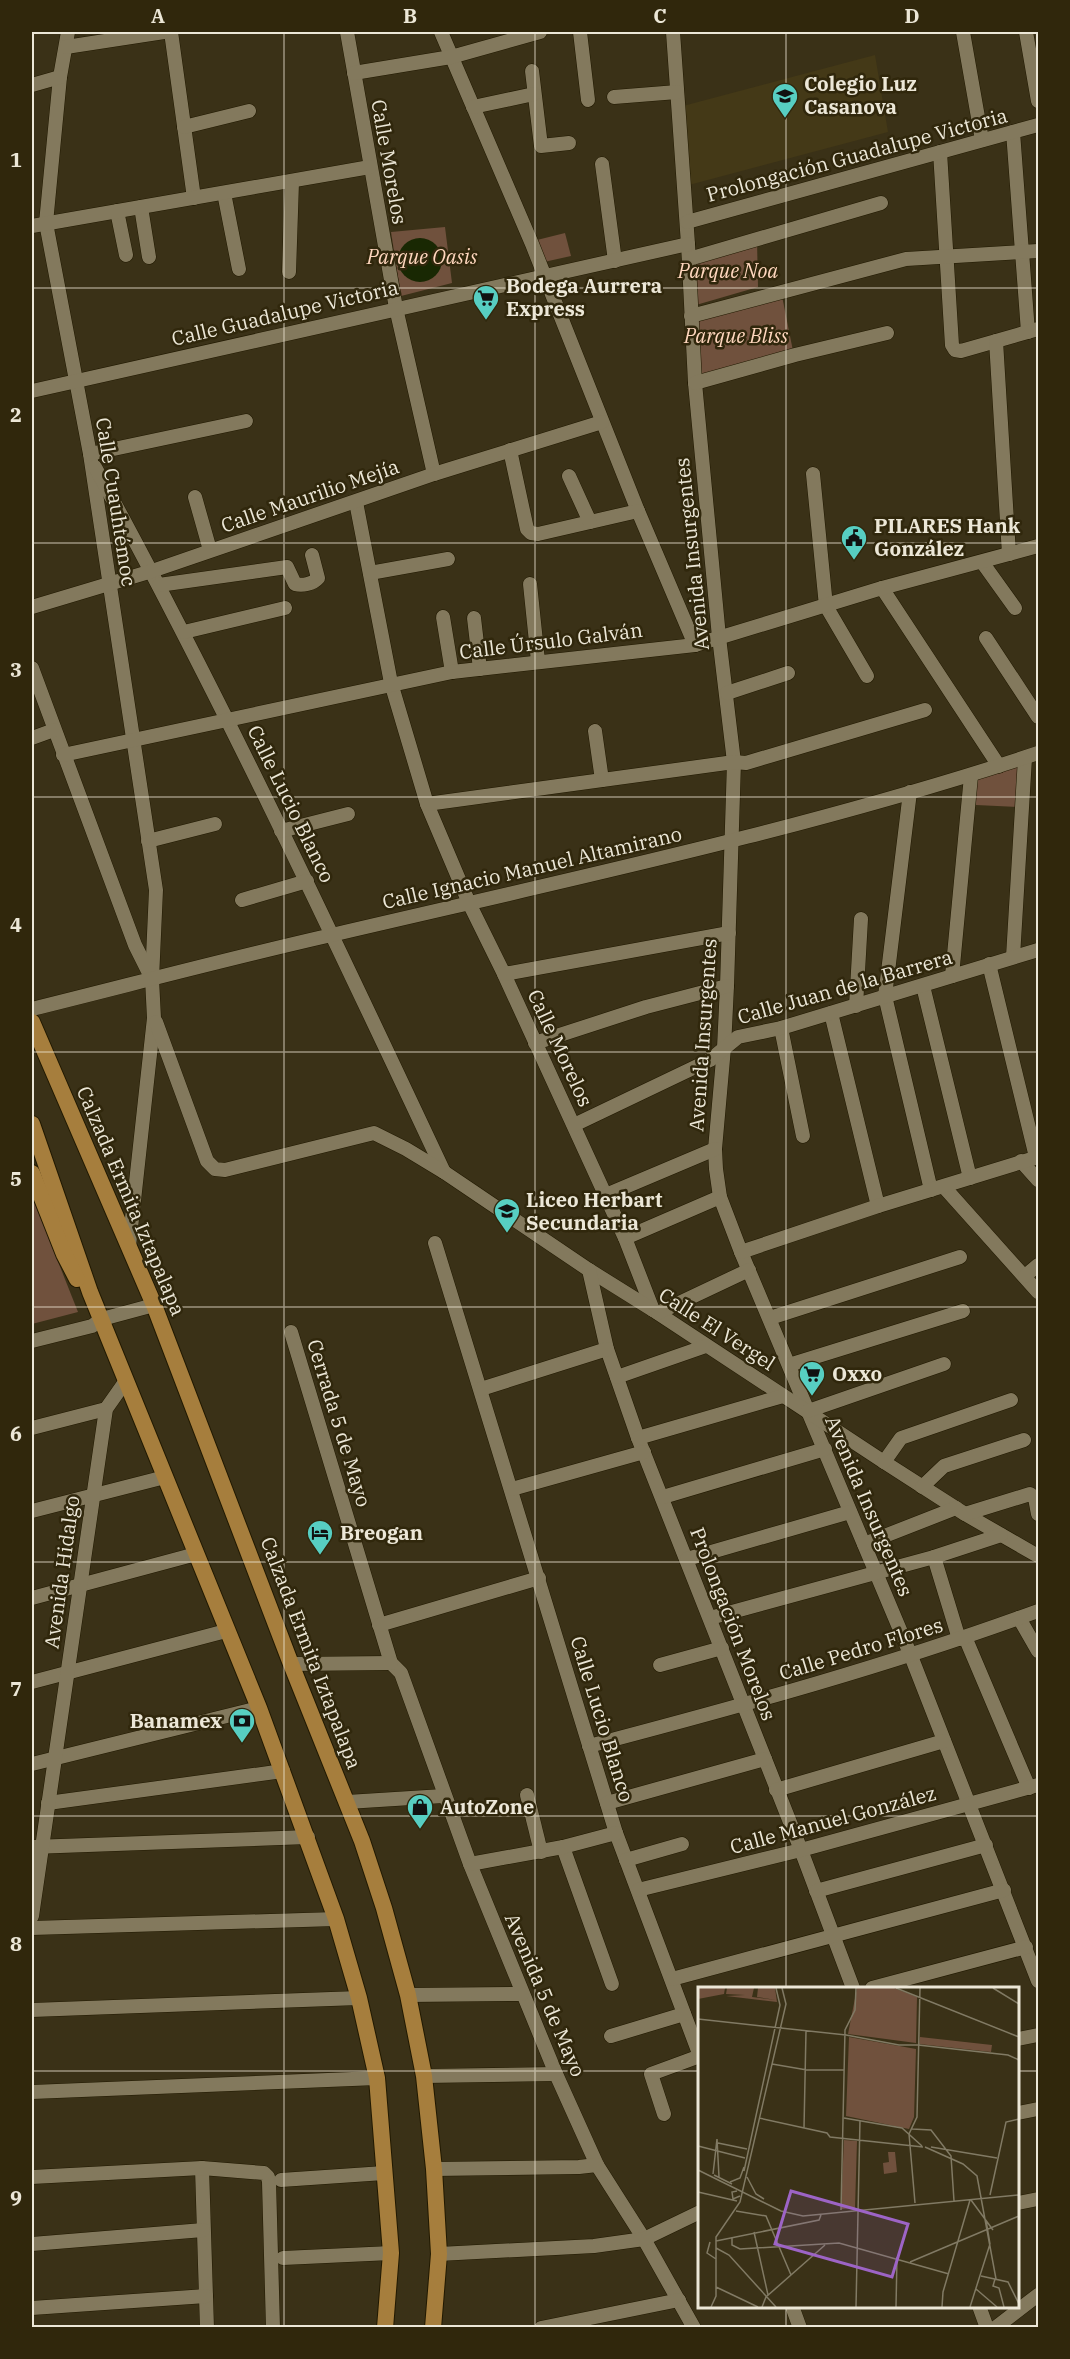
<svg xmlns="http://www.w3.org/2000/svg" width="1070" height="2359" font-family="'IBM Plex Serif',serif">
<style>
.built{fill:#443917}
.green{fill:#70513d}
.water{fill:#192803}
.lines{fill:none;stroke-linecap:round;stroke-linejoin:round}
.minor-casing{stroke:#211900;stroke-width:15}
.major-casing{stroke:#211900;stroke-width:18}
.minor{stroke:#83795d;stroke-width:14}
.major{stroke:#a67e3d;stroke-width:16}
.grid{fill:none;stroke:#ece7d7;stroke-width:1.5;stroke-opacity:0.55}
.labels{text-anchor:middle;stroke-width:5;stroke-linejoin:round;paint-order:stroke}
.poi-label{font-size:20px;font-weight:bold;fill:#ece7d7;stroke:#30270c;text-anchor:start}
.street-label{font-size:20px;fill:#ece7d7;stroke:#30270c}
.park-label{font-size:20px;font-style:italic;fill:#ffd7be;stroke:#30270c}
.inset-road{fill:none;stroke:#817a64;stroke-width:1.5}
.view{fill:#9d64c6;fill-opacity:0.15;stroke:#9d64c6;stroke-width:3}
.inset-edge{fill:none;stroke:#ece7d7;stroke-width:3}
.neatline{fill:none;stroke:#ece7d7;stroke-width:2}
.grid-label{font-size:20px;text-anchor:middle;font-weight:bold;fill:#ece7d7}
</style>
<rect width="100%" height="100%" fill="#3a3117"/>
<path class="built" d="M875 55 888 132 689 185 683 106Z"/>
<g class="green">
<path d="M445 227 452 283 401 296 391 232Z"/>
<path d="M565 233 571 256 544 262 537 240Z"/>
<path d="M757 240 758 287 696 305 692 257Z"/>
<path d="M782 296 793 351 701 375 694 318Z"/>
<path d="M1019 759 1020 807 976 805 975 773Z"/>
<path d="M32 1196 78 1312 32 1324Z"/>
</g>
<circle class="water" cx="420" cy="260" r="22"/>
<g class="lines">
<g class="minor-casing">
<g id="minor">
<path d="M68 32 60 77 46 223 90 454 156 890 152 979 154 1018 129 1246"/>
<path d="M171 32 194 198"/>
<path d="M347 32 396 308 434 474"/>
<path d="M441 32 532 244 638 511 695 645"/>
<path d="M580 32 588 100"/>
<path d="M673 32 688 244 695 383 719 637 734 762 727 986 724 1048 715 1149 716 1169 720 1197 741 1252 911 1656 1038 1981"/>
<path d="M963 32 982 140"/>
<path d="M1026 32 1038 101"/>
<path d="M66 47 164 32"/>
<path d="M532 71 541 146 569 143"/>
<path d="M354 73 451 57 540 32"/>
<path d="M32 85 60 77"/>
<path d="M614 97 677 92"/>
<path d="M473 107 534 94"/>
<path d="M184 127 249 111"/>
<path d="M1013 132 1028 332"/>
<path d="M940 152 952 345 955 350 961 351 1038 329"/>
<path d="M602 164 615 261"/>
<path d="M224 193 239 269"/>
<path d="M141 207 149 257"/>
<path d="M117 211 126 255"/>
<path d="M687 222 1038 125"/>
<path d="M32 226 370 167"/>
<path d="M689 259 881 203"/>
<path d="M289 272 292 182"/>
<path d="M691 316 906 259 1038 251"/>
<path d="M996 341 1009 554"/>
<path d="M695 383 795 355 887 333"/>
<path d="M32 391 688 244"/>
<path d="M510 450 527 529 531 533 538 534 638 511"/>
<path d="M90 454 246 421"/>
<path d="M95 467C221 697 332 934 444 1172"/>
<path d="M813 474 826 606 867 676"/>
<path d="M569 476 590 522"/>
<path d="M195 497 210 550"/>
<path d="M356 502 391 683 427 804 469 903 504 974 625 1238 653 1310"/>
<path d="M982 562 1015 608"/>
<path d="M370 573 448 559"/>
<path d="M530 584 538 661"/>
<path d="M159 585 287 567 295 584C302 586 313 584 318 578L312 555"/>
<path d="M882 588 999 766"/>
<path d="M32 607 152 571 434 474 602 422"/>
<path d="M443 617 452 672"/>
<path d="M474 618 480 669"/>
<path d="M184 632 285 608"/>
<path d="M986 638 1038 717"/>
<path d="M32 668 135 945 151 977"/>
<path d="M727 693 788 673"/>
<path d="M595 731 602 780"/>
<path d="M32 738 54 730"/>
<path d="M63 755 452 672 695 645 882 588 1038 546"/>
<path d="M910 792 885 996 931 1190"/>
<path d="M427 804 734 762 746 763 925 710"/>
<path d="M281 831 348 814"/>
<path d="M148 841 215 824"/>
<path d="M242 900 307 881"/>
<path d="M1013 957 1025 758"/>
<path d="M989 964 1036 1157"/>
<path d="M504 974 729 933"/>
<path d="M952 976 971 776"/>
<path d="M923 986 970 1178"/>
<path d="M856 1006 861 919"/>
<path d="M32 1009C133 984 234 957 336 934 571 879 808 829 1038 753"/>
<path d="M831 1013 878 1206"/>
<path d="M156 1022 207 1161 215 1169 225 1170 374 1133 406 1149 444 1172 589 1270 653 1310 884 1462 965 1514 1038 1556"/>
<path d="M781 1028 803 1136"/>
<path d="M535 1043 646 1007 727 986"/>
<path d="M574 1125 710 1060 738 1037 781 1028 1038 950"/>
<path d="M1021 1161 1038 1180"/>
<path d="M944 1187 1038 1292"/>
<path d="M606 1195 715 1149"/>
<path d="M625 1238 720 1197"/>
<path d="M435 1243 616 1833 700 2056 651 2074 664 2114"/>
<path d="M741 1252 878 1206 1038 1157"/>
<path d="M589 1270 607 1349 638 1438 801 1850 853 1988"/>
<path d="M1025 1276 1038 1265"/>
<path d="M658 1313 749 1270"/>
<path d="M770 1318 960 1257"/>
<path d="M291 1332 391 1663 401 1673 470 1864 556 2074 597 2165 644 2239 694 2328"/>
<path d="M32 1341 92 1326 102 1319 154 1305"/>
<path d="M789 1365 963 1311"/>
<path d="M617 1377 706 1346"/>
<path d="M481 1389 607 1349"/>
<path d="M808 1411 944 1364"/>
<path d="M32 1428 106 1409"/>
<path d="M638 1438 783 1396"/>
<path d="M884 1462 901 1438 1011 1400"/>
<path d="M922 1487 944 1466 1024 1440"/>
<path d="M512 1489 644 1452"/>
<path d="M663 1497 825 1449"/>
<path d="M32 1511 165 1477"/>
<path d="M965 1514 1030 1494 1035 1498 1038 1514"/>
<path d="M864 1544 956 1508"/>
<path d="M934 1557 959 1639"/>
<path d="M687 1559 850 1512"/>
<path d="M32 1598 196 1554"/>
<path d="M710 1618 934 1557 1001 1535"/>
<path d="M1019 1618 1038 1651"/>
<path d="M379 1625 539 1578"/>
<path d="M965 1637 1029 1788"/>
<path d="M291 1664 391 1663"/>
<path d="M660 1665 722 1648"/>
<path d="M32 1682 226 1631"/>
<path d="M589 1746C741 1706 891 1665 1038 1611"/>
<path d="M32 1764 259 1708"/>
<path d="M776 1790 944 1741"/>
<path d="M527 1795 541 1852"/>
<path d="M347 1802 443 1796"/>
<path d="M48 1803 283 1771"/>
<path d="M607 1803 765 1759"/>
<path d="M32 1847 308 1837"/>
<path d="M563 1847 612 1984"/>
<path d="M626 1860 682 1844"/>
<path d="M470 1864 563 1847 616 1833"/>
<path d="M638 1890 801 1850 1038 1785"/>
<path d="M816 1891 986 1845"/>
<path d="M32 1916 106 1409 125 1382"/>
<path d="M32 1928 336 1919"/>
<path d="M672 1979 1004 1890"/>
<path d="M872 1988 1026 1947"/>
<path d="M408 1995 522 1994"/>
<path d="M32 2010 359 1998"/>
<path d="M611 2036 684 2014"/>
<path d="M1018 2039 1038 2035"/>
<path d="M424 2076 556 2074"/>
<path d="M32 2092 377 2078"/>
<path d="M1018 2113 1038 2109"/>
<path d="M202 2168 207 2328"/>
<path d="M434 2169 579 2167 597 2165"/>
<path d="M32 2177 202 2168 264 2173 268 2177 269 2182 273 2328"/>
<path d="M281 2180 384 2173"/>
<path d="M1018 2203 1038 2199"/>
<path d="M32 2244 203 2230"/>
<path d="M439 2254 594 2246 644 2239 700 2212"/>
<path d="M283 2258 391 2253"/>
<path d="M792 2306 800 2328"/>
<path d="M979 2306 987 2328"/>
<path d="M32 2308 206 2296"/>
<path d="M541 2328 679 2300"/>
<path d="M995 2328 1038 2295"/>
</g>
</g>
<g class="major-casing">
<g id="major">
<path d="M32 1022 154 1305 291 1664 362 1841 384 1908 408 1995 424 2076 434 2169 439 2254 433 2328"/>
<path d="M32 1124 90 1292 259 1708 336 1919 359 1998 377 2078 391 2253 385 2328"/>
<path d="M32 1173 64 1254 77 1279"/>
</g>
</g>
<use href="#minor" class="minor"/>
<use href="#major" class="major"/>
</g>
<path class="grid" d="M284 32V2328M535 32V2328M786 32V1988M32 288H1038M32 543H1038M32 797H1038M32 1052H1038M32 1307H1038M32 1562H1038M32 1816H1038M32 2071H700M1018 2071H1038M786 2306V2328"/>
<defs>
<g id="school-pin" transform="scale(1.35)"><path d="M0 17L-7.5 6A9.5 9.5 0 1 1 7.5 6Z" fill="#57cec2" stroke="#30270c"/><path d="M0-5L7-2L0 1L-7-2ZM-4 1L0 2.5L4 1V4Q0 6-4 4Z" fill="#111"/></g>
<g id="supermarket-pin" transform="scale(1.35)"><path d="M0 17L-7.5 6A9.5 9.5 0 1 1 7.5 6Z" fill="#57cec2" stroke="#30270c"/><path d="M-6-5.5h2.5l.6 2H6L4.5 2H-2.5L-4.4-4H-6ZM-1.5 3.2a1.3 1.3 0 1 0 .1 0ZM3 3.2a1.3 1.3 0 1 0 .1 0Z" fill="#111"/></g>
<g id="civic-pin" transform="scale(1.35)"><path d="M0 17L-7.5 6A9.5 9.5 0 1 1 7.5 6Z" fill="#57cec2" stroke="#30270c"/><path d="M-.6-6.5H3V-4.5H.6V-3L4-1V1h2V6H-6V1h2V-1L-.6-3ZM-1.2 2.5V6h2.4V2.5Z" fill="#111"/></g>
<g id="hotel-pin" transform="scale(1.35)"><path d="M0 17L-7.5 6A9.5 9.5 0 1 1 7.5 6Z" fill="#57cec2" stroke="#30270c"/><path d="M-6-4.5h1.5V1H6V5H4.5V3h-9V5H-6ZM-4 0a1.8 1.8 0 1 1 3.6 0ZM.5 0V-2.5h3Q6-2.5 6 0Z" fill="#111"/></g>
<g id="bank-pin" transform="scale(1.35)"><path d="M0 17L-7.5 6A9.5 9.5 0 1 1 7.5 6Z" fill="#57cec2" stroke="#30270c"/><path d="M-6-4H6V4H-6ZM0-2.3a2.3 2.3 0 1 0 0 4.6a2.3 2.3 0 1 0 0-4.6Z" fill="#111"/></g>
<g id="shop-pin" transform="scale(1.35)"><path d="M0 17L-7.5 6A9.5 9.5 0 1 1 7.5 6Z" fill="#57cec2" stroke="#30270c"/><path d="M-5-2.5h2.3a2.7 3.5 0 0 1 5.4 0H5L5.5 6h-11ZM-1.5-2.5h3a1.5 2.3 0 0 0-3 0Z" fill="#111"/></g>
</defs>
<g fill-rule="evenodd">
<use href="#school-pin" x="785" y="96"/>
<use href="#supermarket-pin" x="486" y="298"/>
<use href="#civic-pin" x="854" y="538"/>
<use href="#school-pin" x="507" y="1211"/>
<use href="#supermarket-pin" x="812" y="1374"/>
<use href="#hotel-pin" x="320" y="1533"/>
<use href="#bank-pin" x="242" y="1721"/>
<use href="#shop-pin" x="420" y="1807"/>
</g>
<g class="labels">
<g class="poi-label">
<text x="804" y="91">Colegio Luz<tspan x="804" dy="23">Casanova</tspan></text>
<text x="506" y="293">Bodega Aurrera<tspan x="506" dy="23">Express</tspan></text>
<text x="874" y="533">PILARES Hank<tspan x="874" dy="23">González</tspan></text>
<text x="526" y="1207">Liceo Herbart<tspan x="526" dy="23">Secundaria</tspan></text>
<text x="832" y="1381">Oxxo</text>
<text x="340" y="1540">Breogan</text>
<text x="222" y="1728" text-anchor="end">Banamex</text>
<text x="440" y="1814">AutoZone</text>
</g>
<g class="street-label">
<text transform="translate(857 155) rotate(-15)" y="7">Prolongación Guadalupe Victoria</text>
<text transform="translate(389 162) rotate(80)" y="7">Calle Morelos</text>
<text transform="translate(285 313) rotate(-13)" y="7">Calle Guadalupe Victoria</text>
<text transform="translate(310 496) rotate(-19)" y="7">Calle Maurilio Mejía</text>
<text transform="translate(116 502) rotate(81)" y="7">Calle Cuauhtémoc</text>
<text transform="translate(692 554) rotate(-96)" y="7">Avenida Insurgentes</text>
<text transform="translate(551 641) rotate(-7)" y="7">Calle Úrsulo Galván</text>
<text transform="translate(291 804) rotate(64)" y="7">Calle Lucio Blanco</text>
<text transform="translate(532 868) rotate(-13)" y="7">Calle Ignacio Manuel Altamirano</text>
<text transform="translate(845 987) rotate(-16)" y="7">Calle Juan de la Barrera</text>
<text transform="translate(703 1035) rotate(-86)" y="7">Avenida Insurgentes</text>
<text transform="translate(560 1048) rotate(65)" y="7">Calle Morelos</text>
<text transform="translate(131 1201) rotate(67)" y="7">Calzada Ermita Iztapalapa</text>
<text transform="translate(717 1329) rotate(33)" y="7">Calle El Vergel</text>
<text transform="translate(339 1423) rotate(73)" y="7">Cerrada 5 de Mayo</text>
<text transform="translate(869 1506) rotate(67)" y="7">Avenida Insurgentes</text>
<text transform="translate(62 1572) rotate(-82)" y="7">Avenida Hidalgo</text>
<text transform="translate(733 1624) rotate(69)" y="7">Prolongación Morelos</text>
<text transform="translate(861 1649) rotate(-17)" y="7">Calle Pedro Flores</text>
<text transform="translate(311 1653) rotate(69)" y="7">Calzada Ermita Iztapalapa</text>
<text transform="translate(602 1719) rotate(73)" y="7">Calle Lucio Blanco</text>
<text transform="translate(833 1820) rotate(-15)" y="7">Calle Manuel González</text>
<text transform="translate(545 1995) rotate(67)" y="7">Avenida 5 de Mayo</text>
</g>
<g class="park-label">
<text x="422" y="264">Parque Oasis</text>
<text x="728" y="278">Parque Noa</text>
<text x="736" y="343">Parque Bliss</text>
</g>
</g>
<g transform="translate(698 1987)">
<rect width="321" height="321" fill="#3a3117"/>
<path d="M0 1H27L26 7 0 12ZM29 1H56L54 10 78 13 59 10 60 1H77L79 15 28 9 47 8 28 7ZM159 1H196L219 10 218 56 150 47ZM151 50 218 62 216 130 211 142 148 129ZM222 50 294 58 293 65 221 57ZM146 153 159 154 157 221 143 222ZM190 165H197L199 185 186 187 185 176 191 175Z" fill="#70513d"/>
<path class="inset-road" d="M198 1 321 50M295 1 321 17M0 32 148 48 201 58H222M220 58 310 68 321 73M74 77 109 83H146M61 131 129 146 132 150 225 160M146 131 204 141 224 159M106 141 108 44M214 142 233 143 253 169 256 214M20 156 49 162M0 159 47 171M227 160 265 177 279 189 298 292M233 160 299 171M0 183 83 224 105 229 321 208M46 184 82 18 78 1M15 187 19 152 21 190M16 188 34 197M49 190 58 207 66 212M32 195 42 191 46 180M39 204 34 205 35 212 42 209M0 205 39 214M292 208 308 135 321 132M273 213 295 243M217 216 211 147 219 130 222 1M143 223 147 43 157 23 158 1M38 224 68 229 93 288M288 233 292 257M56 245 70 308M34 250V258L42 262 141 256 251 287M18 254 121 233 123 228M12 255 9 266 18 272M18 261 31 268 78 320M212 275 321 229M283 289 310 295 321 317M297 292 295 299 301 301 306 320M18 300 60 320M278 302 299 320M13 320 18 309V250L42 215 88 17 84 1M64 320 68 310 127 258M158 320 162 133M198 320 199 270M244 320 245 305 272 213M272 320 292 257"/>
<path class="view" d="M93 204 210 237 194 290 77 257Z"/>
<rect width="321" height="321" class="inset-edge"/>
</g>
<rect width="1070" height="2359" fill="none" stroke="#30270c" stroke-width="66"/>
<rect x="33" y="33" width="1004" height="2293" class="neatline"/>
<g class="grid-label">
<text x="158" y="23">A</text>
<text x="410" y="23">B</text>
<text x="660" y="23">C</text>
<text x="912" y="23">D</text>
<text x="16" y="167">1</text>
<text x="16" y="422">2</text>
<text x="16" y="677">3</text>
<text x="16" y="932">4</text>
<text x="16" y="1186">5</text>
<text x="16" y="1441">6</text>
<text x="16" y="1696">7</text>
<text x="16" y="1951">8</text>
<text x="16" y="2205">9</text>
</g>
</svg>
